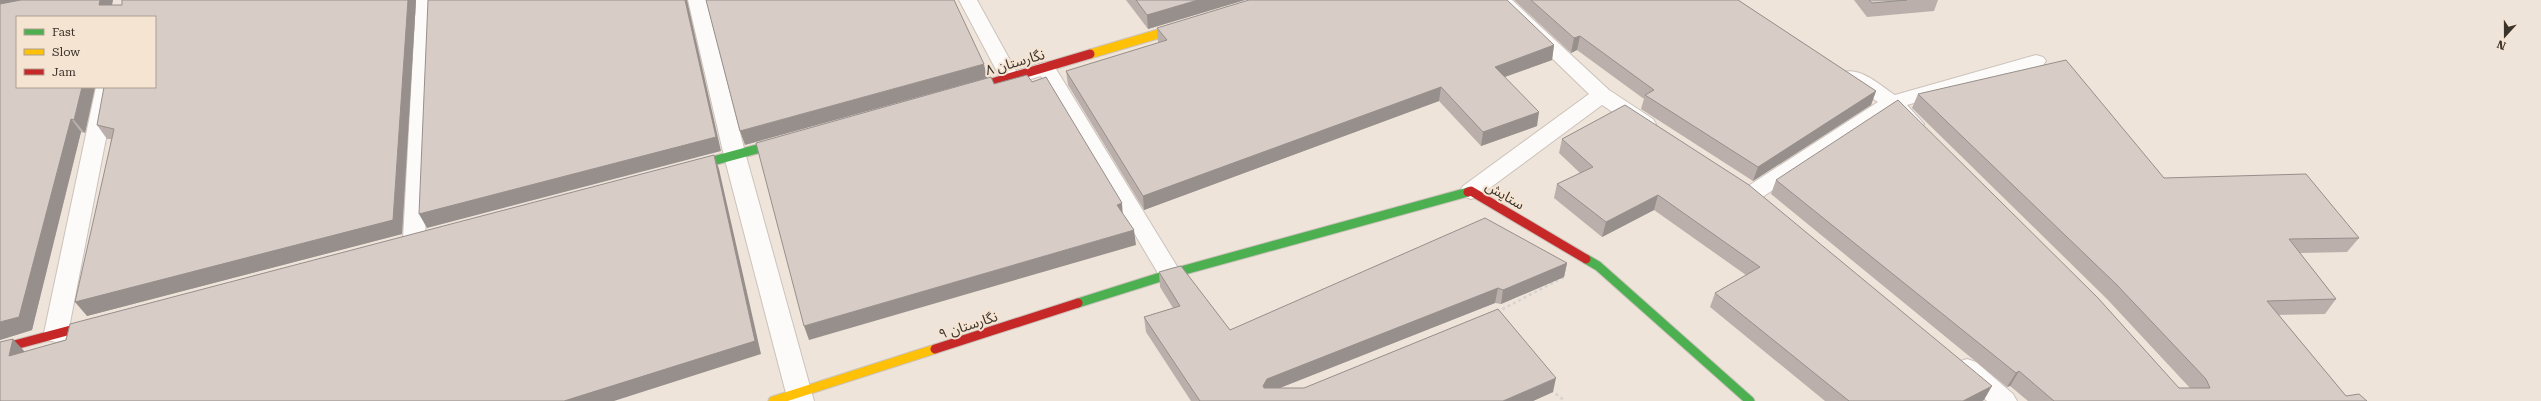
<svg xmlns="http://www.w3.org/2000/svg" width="2541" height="401" font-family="'Roboto Serif','Noto Sans Arabic',serif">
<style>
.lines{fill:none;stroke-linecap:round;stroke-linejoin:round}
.street-casing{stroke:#cbc2bb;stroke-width:2}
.fast-casing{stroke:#cbc2bb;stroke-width:11}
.slow-casing{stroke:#cbc2bb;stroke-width:11}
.jam-casing{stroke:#cbc2bb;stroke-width:11}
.path{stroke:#d6d3d0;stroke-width:2.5;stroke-dasharray:3 3;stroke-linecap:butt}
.street{fill:#fcfbf9;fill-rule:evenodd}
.fast{stroke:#4caf50;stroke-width:9}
.slow{stroke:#ffc107;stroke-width:9}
.jam{stroke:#c62828;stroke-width:9}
.wall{fill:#baafab}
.shaded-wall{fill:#978f8b}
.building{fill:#d8ccc7;stroke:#978f8b}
.labels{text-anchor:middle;stroke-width:4;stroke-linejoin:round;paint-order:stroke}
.street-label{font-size:14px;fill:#3b342d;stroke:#f6e4d2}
</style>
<rect width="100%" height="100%" fill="#eee4da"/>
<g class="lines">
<g class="street-casing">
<g id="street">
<path d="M416 0H434L425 239 422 245 414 247 406 245 403 239Z"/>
<path d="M688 0H706L746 156 814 401H788L724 156Z"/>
<path d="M959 0H977L1016 71 1046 62 1053 64 1178 268 1182 274 1178 280 1170 282 1162 280 1041 76 1010 85 1003 83Z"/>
<path d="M1492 0H1512L1609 90 1653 119 1656 124 1653 129C1636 134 1617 114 1602 105L1479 196 1471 199 1463 196 1460 191 1463 186 1589 94Z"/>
<path d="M2036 55 2043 57 2046 61 2043 65 1907 105 1924 124 1921 129C1907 133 1900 122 1890 112L1761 198 1753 201 1745 198 1742 193 1745 188 1878 102 1844 80 1841 76 1844 72C1861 67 1881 86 1895 95Z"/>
<path d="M96 87H116L68 333 65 340 56 342 47 340 44 333Z"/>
<path d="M1967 359 1976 362 2013 394 2017 401H1987L1958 376 1955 369 1958 362Z"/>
</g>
</g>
<g class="fast-casing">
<g id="fast">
<path d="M687 168 787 141"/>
<path d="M1586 259 1598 266 1750 401"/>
<path d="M1078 303 1170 274 1468 192"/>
</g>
</g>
<g class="slow-casing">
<g id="slow">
<path d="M1090 54 1185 26"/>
<path d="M773 401 935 349"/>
</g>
</g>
<g class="jam-casing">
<g id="jam">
<path d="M965 91 1090 54"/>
<path d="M1468 192 1471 191 1586 259"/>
<path d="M0 349 97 323"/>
<path d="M935 349 1078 303"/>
</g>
</g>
<g class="path">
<path d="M1497 312 1564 277"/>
<path d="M1551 390 1565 401"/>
</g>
<use href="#street" class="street"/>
<use href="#fast" class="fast"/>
<use href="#slow" class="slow"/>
<use href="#jam" class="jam"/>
</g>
<g class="wall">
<path d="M0 0H113L112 5H122V0H416L402 234 87 316 111 139H107L97 125 155 87 17 17 95 87 85 133 81 132 32 330 0 340Z"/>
<path d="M1126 0H1245L1148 29Z"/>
<path d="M1514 0H1738L1876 91 1871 105 1753 181 1641 109 1644 99 1577 50 1571 53Z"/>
<path d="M1854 0H1938L1934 11 1867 17Z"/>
<path d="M1157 28 1554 45 1552 60 1505 77 1537 126 1481 146 1439 101 1144 210 1068 85 1066 71 1159 43 1158 42Z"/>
<path d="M1918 94 2164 178 2359 238 2347 252 2300 253 2336 299 2325 314 2279 315 2346 396 2367 401H2028L2010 386 2007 387 1771 194 1776 180 2179 388H2190L2107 299 1912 108Z"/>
<path d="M1625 105 1984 400 1982 401H1825L1710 307 1715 293 1746 275 1654 210 1602 237 1554 198 1557 184 1580 173 1559 153 1562 139Z"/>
<path d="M1567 263 1564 277 1501 304 1495 303 1280 388 1553 392 1533 401H1191L1146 332 1144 317 1173 308 1160 287 1159 272 1230 330Z"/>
</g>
<g class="shaded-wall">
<path d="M0 0H25L0 4Z"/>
<path d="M100 0H113L109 17 99 5Z"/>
<path d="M408 0H416L402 234 87 316 75 302Z"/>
<path d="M685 0H687L721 151 427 228 419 214Z"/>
<path d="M1198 0H1245L1148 29 1147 15Z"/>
<path d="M1580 36 1577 50 1571 53 1574 38Z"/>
<path d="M1554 45 1552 60 1493 81 1495 67Z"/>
<path d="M984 64 987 78 745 145 740 131Z"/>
<path d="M82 87H95L85 133 74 120Z"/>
<path d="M1441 87 1439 101 1144 210 1143 196Z"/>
<path d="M1876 91 1871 105 1753 181 1758 167Z"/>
<path d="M1539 112 1537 126 1481 146 1483 132Z"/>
<path d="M71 119 81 132 32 330 0 340V322Z"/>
<path d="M714 155 719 169 761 354 614 401H564Z"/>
<path d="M1658 195 1654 210 1602 237 1606 222Z"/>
<path d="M1122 203 1123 218 1117 205Z"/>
<path d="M1134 230 1136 245 809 340 804 326Z"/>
<path d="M1567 263 1564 277 1501 304 1503 290Z"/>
<path d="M1498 288 1495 303 1267 393 1263 386 1267 379Z"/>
<path d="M13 339 26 353 9 356Z"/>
<path d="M2019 371 2010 386 2007 387 2016 373Z"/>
<path d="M1556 378 1553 392 1533 401H1503Z"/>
<path d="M1992 386 1984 400 1982 401H1963Z"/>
</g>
<g class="building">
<path d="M21 0H100L99 5H122V0H408L393 220 75 302 114 129 97 125 104 87H155V17H17V87H82L74 120 71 119 19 317 0 322V4Z"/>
<path d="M428 0H685L716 137 419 214Z"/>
<path d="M706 0H954L984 64 740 131Z"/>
<path d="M1136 0H1198L1147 15Z"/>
<path d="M1249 0H1507L1554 45 1495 67 1539 112 1483 132 1441 87 1143 196 1066 71 1167 40 1157 28Z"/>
<path d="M1531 0H1738L1876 91 1758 167 1645 95 1654 90 1580 36 1574 38Z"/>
<path d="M1869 0H1907L1872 3Z"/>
<path d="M2066 60 2164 178 2306 174 2359 238 2289 239 2336 299 2267 301 2346 396 2359 394 2367 401H2054L2019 371 2016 373 1776 180 1898 100 2098 298 2179 388H2210L2206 379 2116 284 1918 94Z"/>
<path d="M1027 75 1032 82 1046 77 1122 203 1117 205 1134 230 804 326 756 143 991 77 994 84Z"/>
<path d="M1625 105 1749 185 1992 386 1963 401H1849L1715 293 1760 267 1658 195 1606 222 1557 184 1593 167 1562 139Z"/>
<path d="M714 155 755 341 564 401H0V342L13 339 9 356 66 340 70 324Z"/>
<path d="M1485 218 1567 263 1503 290 1498 288 1267 379 1263 386 1264 388H1304L1498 309 1556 378 1503 401H1200L1144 317 1180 306 1159 272 1173 268 1181 266 1230 330Z"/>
</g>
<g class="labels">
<g class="street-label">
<text transform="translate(1015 62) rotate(-16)" y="5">نگارستان ۸</text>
<text transform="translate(1505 195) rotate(30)" y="5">ستایش</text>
<text transform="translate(968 325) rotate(-18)" y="5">نگارستان ۹</text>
</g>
</g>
<rect x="16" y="16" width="140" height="72" fill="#f6e4d2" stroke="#ab9e90"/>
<rect x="24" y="29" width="20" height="6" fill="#4caf50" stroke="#ab9e90"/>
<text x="52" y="36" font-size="12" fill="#3b342d">Fast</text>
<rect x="24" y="49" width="20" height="6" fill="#ffc107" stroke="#ab9e90"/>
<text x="52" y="56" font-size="12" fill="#3b342d">Slow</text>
<rect x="24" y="69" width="20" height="6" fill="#c62828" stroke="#ab9e90"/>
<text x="52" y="76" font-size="12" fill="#3b342d">Jam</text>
<g transform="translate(2505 36) rotate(201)" stroke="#f6e4d2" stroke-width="3" paint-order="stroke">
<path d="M0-3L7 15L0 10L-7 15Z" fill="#3b342d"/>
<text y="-6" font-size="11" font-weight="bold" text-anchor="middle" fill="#3b342d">N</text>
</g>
</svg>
